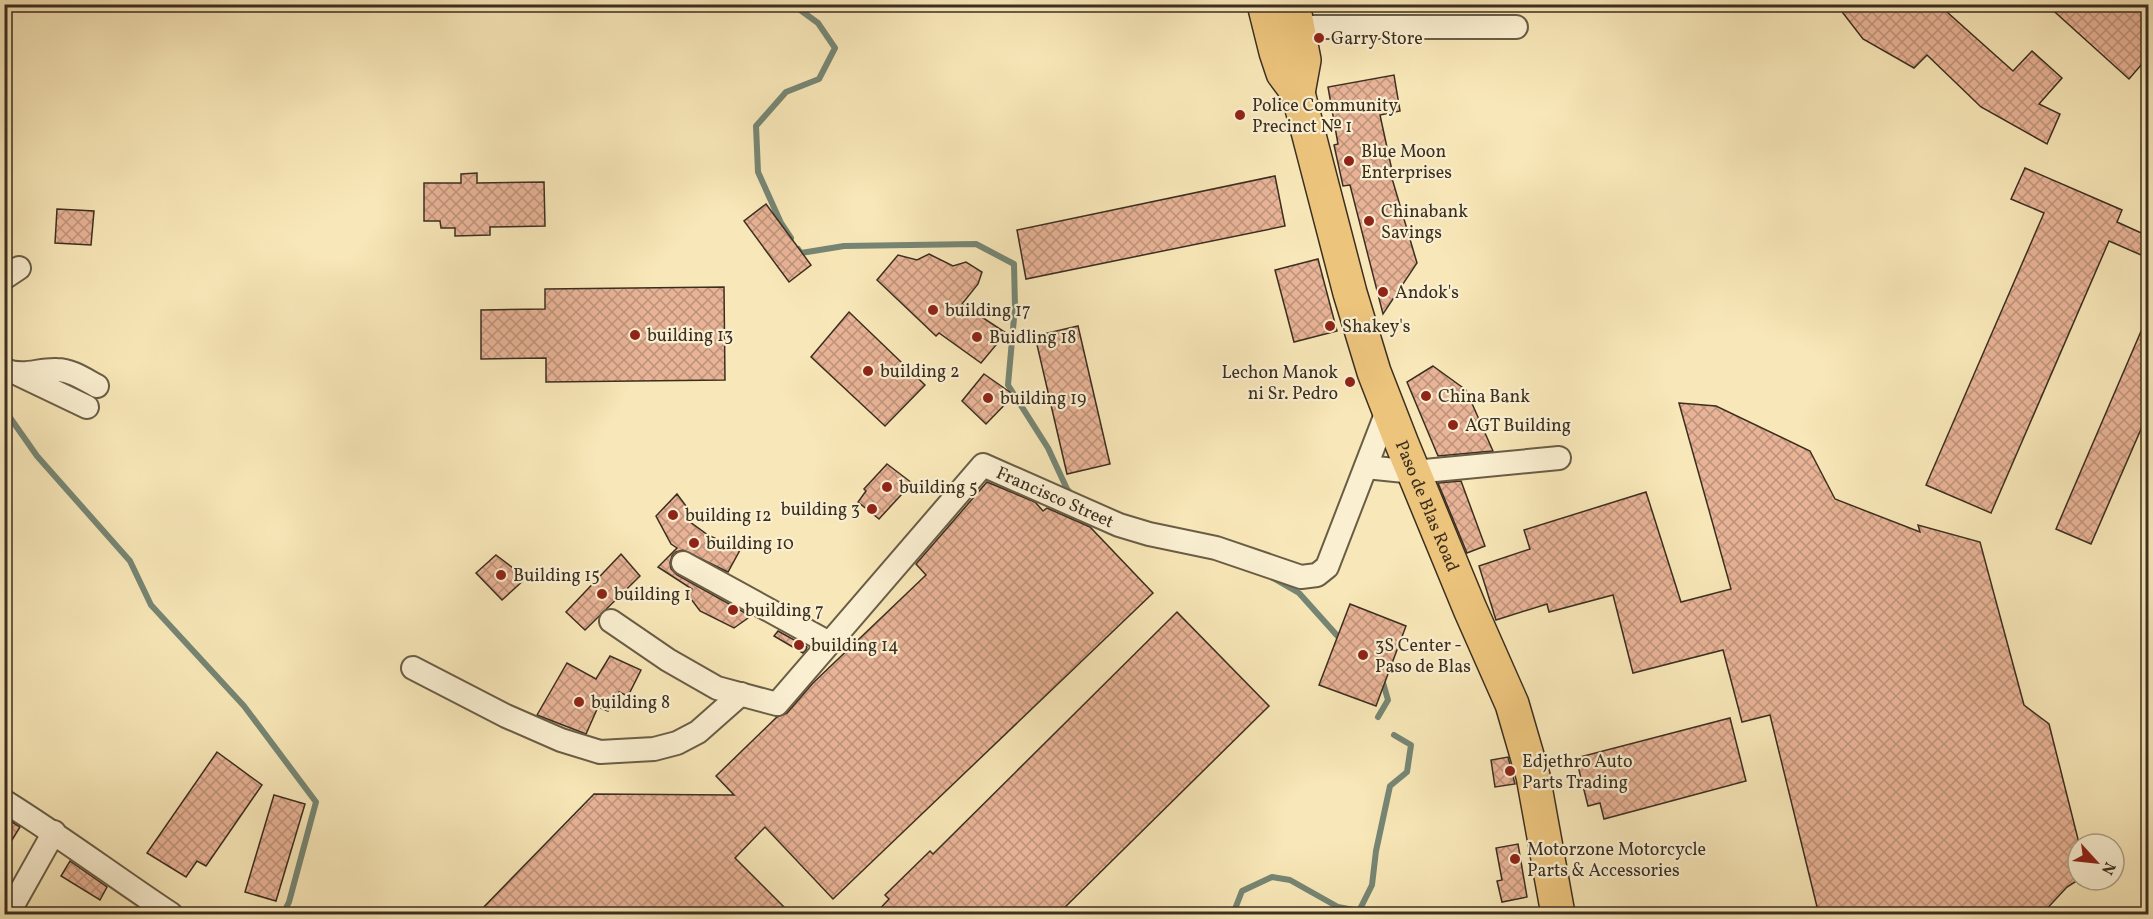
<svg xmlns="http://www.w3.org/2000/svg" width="2153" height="919" font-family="Vollkorn,serif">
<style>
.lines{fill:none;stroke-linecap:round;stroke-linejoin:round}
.stream{stroke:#768674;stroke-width:6}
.building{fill:url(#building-cross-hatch);stroke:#3b2f20;stroke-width:1.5}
.street-casing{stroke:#6a5d46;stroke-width:26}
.primary-casing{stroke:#3b2f20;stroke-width:36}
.street{stroke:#faefd1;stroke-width:22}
.primary{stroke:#ecc47c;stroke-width:33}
.poi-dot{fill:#8f2418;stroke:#faefd1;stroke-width:2}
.labels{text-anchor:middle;stroke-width:4.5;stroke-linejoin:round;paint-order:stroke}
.poi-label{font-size:18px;fill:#3b2f20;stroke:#faefd1;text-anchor:start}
.street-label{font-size:18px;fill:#3b2f20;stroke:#faefd1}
</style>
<defs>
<pattern id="building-cross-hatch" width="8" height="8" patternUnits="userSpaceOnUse" patternTransform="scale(1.5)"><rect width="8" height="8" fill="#e8b396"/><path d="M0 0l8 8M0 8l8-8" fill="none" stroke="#bd927a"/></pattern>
</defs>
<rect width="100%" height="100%" fill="#f8e7b8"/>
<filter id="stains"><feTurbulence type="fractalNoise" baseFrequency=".00333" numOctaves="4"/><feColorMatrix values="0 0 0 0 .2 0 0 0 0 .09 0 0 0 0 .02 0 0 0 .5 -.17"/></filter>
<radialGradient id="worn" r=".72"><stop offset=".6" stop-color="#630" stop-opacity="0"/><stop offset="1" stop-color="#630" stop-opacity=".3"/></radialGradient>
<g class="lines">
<g class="stream">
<path d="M791 238 781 223 758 172 756 126 786 92 819 79 835 48 818 23 792 4"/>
<path d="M798 249 801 253 844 246 976 244 1014 264 1015 307 1008 385 1048 448 1067 489 1072 495"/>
<path d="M4 409 37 456 130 561 151 605 244 706 316 802 289 902 283 914"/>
<path d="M1273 578 1299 593 1342 641"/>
<path d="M1378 717 1388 700 1382 679"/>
<path d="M1233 914 1242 891 1272 877 1290 880 1338 907 1359 911 1372 885 1376 851 1390 786 1407 772 1411 745 1394 735"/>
</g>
</g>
<g class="building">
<path d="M1836 4H1938L2013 71 2032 51 2062 78 2039 104 2060 114 2047 144 1981 107 1927 55 1914 68 1863 39Z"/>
<path d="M2046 4H2132L2148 19V57L2129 79Z"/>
<path d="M1394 75 1400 111 1380 115 1393 175H1391L1417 263 1383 314 1350 185 1343 186 1334 145 1338 144 1328 87Z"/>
<path d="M2025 168 2122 210 2117 222 2148 236V258L2109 241 1991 513 1926 485 2044 213 2011 199Z"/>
<path d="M477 173V183L544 182 545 226 490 227V235L455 236V228H441L440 221H424V183H461V174Z"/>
<path d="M1275 176 1285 226 1026 279 1017 230Z"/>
<path d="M766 204 811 265 789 282 744 221Z"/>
<path d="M57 209 94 211 91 245 55 243Z"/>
<path d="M929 254 953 266 966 262 982 272 978 284 962 304 1006 333 981 363 939 333 936 336 877 280 898 255 917 260Z"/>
<path d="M1318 259 1337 331 1294 342 1275 270Z"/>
<path d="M724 287 725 380 546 382V358L481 359V310L545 309V289Z"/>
<path d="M849 312 925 385 885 426 811 357Z"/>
<path d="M2148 315V413L2091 544 2056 529Z"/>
<path d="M1078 326 1110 464 1067 474 1035 336Z"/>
<path d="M1433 366 1466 390 1493 451 1438 456 1407 382Z"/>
<path d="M984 374 1014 395 986 424 962 401Z"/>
<path d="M1679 403 1716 406 1810 451 1835 499 1920 532 1918 525 1980 542 2024 705 2049 724 2078 839V880L2067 887 2041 915H1819L1770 715 1742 722 1723 650 1633 673 1613 595 1549 612 1547 604 1496 620 1479 566 1530 549 1524 530 1646 492 1681 602 1731 589Z"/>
<path d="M887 464 912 483 879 519 858 502 866 491 864 489Z"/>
<path d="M1461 481 1485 546 1467 553 1438 483Z"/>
<path d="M987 482 1035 502 1043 511 1047 508 1090 527 1153 593 833 899 765 827 735 858 792 915H476L594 794 734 795 716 776 777 717 787 713 813 683 926 575 916 564Z"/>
<path d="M677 494 692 514 686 519 708 535 740 550 728 572 683 550 676 552 672 556 670 563 671 569 677 575 749 615 748 618 734 628 700 611 688 595 692 589 658 567 677 548 671 544 656 516Z"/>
<path d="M621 554 640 576 585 630 566 612Z"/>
<path d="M496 555 526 578 502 600 476 573Z"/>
<path d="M1350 604 1406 626 1376 706 1319 685Z"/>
<path d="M1177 612 1269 706 1057 915H874L889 899 885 895 930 851 933 854Z"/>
<path d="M778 631 807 647 806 650 803 653 774 636Z"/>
<path d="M610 656 641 670 628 696 619 692 608 711 598 707 586 734 537 715 567 663 596 679Z"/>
<path d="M1730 718 1746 781 1604 819 1600 803 1588 806 1576 758Z"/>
<path d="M217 752 262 785 206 866 197 861 186 877 147 853Z"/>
<path d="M1508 757 1515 784 1495 787 1491 760Z"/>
<path d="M274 795 305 804 276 901 245 892Z"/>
<path d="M4 817 20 827 4 853Z"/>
<path d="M1518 844 1527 897 1502 902 1497 881 1502 880 1496 848Z"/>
<path d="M70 861 107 887 100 900 61 876Z"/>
</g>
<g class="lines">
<g class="street-casing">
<g id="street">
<path d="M1297 27H1516"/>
<path d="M4 278 19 268"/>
<path d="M4 370C26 378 37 369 57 370 71 370 84 379 97 386"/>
<path d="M20 375 87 407"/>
<path d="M1366 467 1414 472 1559 458"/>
<path d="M683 563 829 643"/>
<path id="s1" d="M611 621 668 660 717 688 777 704 983 465 1119 525 1149 534 1216 548 1301 577 1317 575 1327 567 1388 409"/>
<path d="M413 668 506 716 561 740 600 752 654 749 677 743 698 732 741 694"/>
<path d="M4 801C62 837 115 877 171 914"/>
<path d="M8 914 54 832"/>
</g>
</g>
<g class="primary-casing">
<g id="primary">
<path id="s2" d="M1264 4 1276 52 1283 73 1298 93 1350 293 1374 372 1402 444 1470 609 1512 704 1533 776 1558 914"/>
<path d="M1293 4 1304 60 1298 93"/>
</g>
</g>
<use href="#street" class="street"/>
<use href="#primary" class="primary"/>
</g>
<g class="poi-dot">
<circle cx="1319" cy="38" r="6"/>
<circle cx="1240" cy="115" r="6"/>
<circle cx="1349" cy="161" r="6"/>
<circle cx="1369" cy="221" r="6"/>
<circle cx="1383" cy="292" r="6"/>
<circle cx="933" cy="310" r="6"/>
<circle cx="1330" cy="326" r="6"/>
<circle cx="635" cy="335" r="6"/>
<circle cx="977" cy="337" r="6"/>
<circle cx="868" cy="371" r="6"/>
<circle cx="1350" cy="382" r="6"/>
<circle cx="1426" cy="396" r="6"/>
<circle cx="988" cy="398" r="6"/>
<circle cx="1453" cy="425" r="6"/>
<circle cx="887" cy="487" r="6"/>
<circle cx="872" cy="509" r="6"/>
<circle cx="673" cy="515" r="6"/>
<circle cx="694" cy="543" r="6"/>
<circle cx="501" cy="575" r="6"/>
<circle cx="602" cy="594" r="6"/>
<circle cx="733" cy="610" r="6"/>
<circle cx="799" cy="645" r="6"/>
<circle cx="1363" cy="655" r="6"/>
<circle cx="579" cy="702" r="6"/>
<circle cx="1510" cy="771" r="6"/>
<circle cx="1515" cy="859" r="6"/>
</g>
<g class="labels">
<g class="poi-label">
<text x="1331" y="44">Garry Store</text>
<text x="1252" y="111">Police Community<tspan x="1252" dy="21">Precinct № 1</tspan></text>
<text x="1361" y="157">Blue Moon<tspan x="1361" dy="21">Enterprises</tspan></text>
<text x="1381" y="217">Chinabank<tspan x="1381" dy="21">Savings</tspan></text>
<text x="1395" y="298">Andok's</text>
<text x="945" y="316">building 17</text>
<text x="1342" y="332">Shakey's</text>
<text x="647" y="341">building 13</text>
<text x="989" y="343">Buidling 18</text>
<text x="880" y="377">building 2</text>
<text x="1338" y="378" text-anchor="end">Lechon Manok<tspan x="1338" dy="21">ni Sr. Pedro</tspan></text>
<text x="1438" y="402">China Bank</text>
<text x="1000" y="404">building 19</text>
<text x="1465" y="431">AGT Building</text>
<text x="899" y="493">building 5</text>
<text x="860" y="515" text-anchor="end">building 3</text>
<text x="685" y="521">building 12</text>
<text x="706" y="549">building 10</text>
<text x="513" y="581">Building 15</text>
<text x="614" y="600">building 1</text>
<text x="745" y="616">building 7</text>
<text x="811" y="651">building 14</text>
<text x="1375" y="651">3S Center -<tspan x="1375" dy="21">Paso de Blas</tspan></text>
<text x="591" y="708">building 8</text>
<text x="1522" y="767">Edjethro Auto<tspan x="1522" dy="21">Parts Trading</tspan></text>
<text x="1527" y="855">Motorzone Motorcycle<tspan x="1527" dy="21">Parts &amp; Accessories</tspan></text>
</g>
<g class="street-label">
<text dy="6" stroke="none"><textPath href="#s1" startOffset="582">Francisco Street</textPath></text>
<text dy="6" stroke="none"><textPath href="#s2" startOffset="530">Paso de Blas Road</textPath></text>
</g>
</g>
<rect width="2153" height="919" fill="none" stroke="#f8e7b8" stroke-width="24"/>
<rect x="6" y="6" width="2141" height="907" fill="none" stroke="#3b2f20" stroke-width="3"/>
<rect x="12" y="12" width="2129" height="895" fill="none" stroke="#3b2f20" stroke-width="1.5"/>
<g transform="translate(2096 862) rotate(117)"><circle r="28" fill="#faefd1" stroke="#aea28a" stroke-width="1.5"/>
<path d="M0-4.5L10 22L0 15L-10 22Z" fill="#8f2418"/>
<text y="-9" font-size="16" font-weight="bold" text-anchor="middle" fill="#3b2f20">N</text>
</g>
<rect width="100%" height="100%" filter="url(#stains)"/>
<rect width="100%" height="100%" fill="url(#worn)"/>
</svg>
